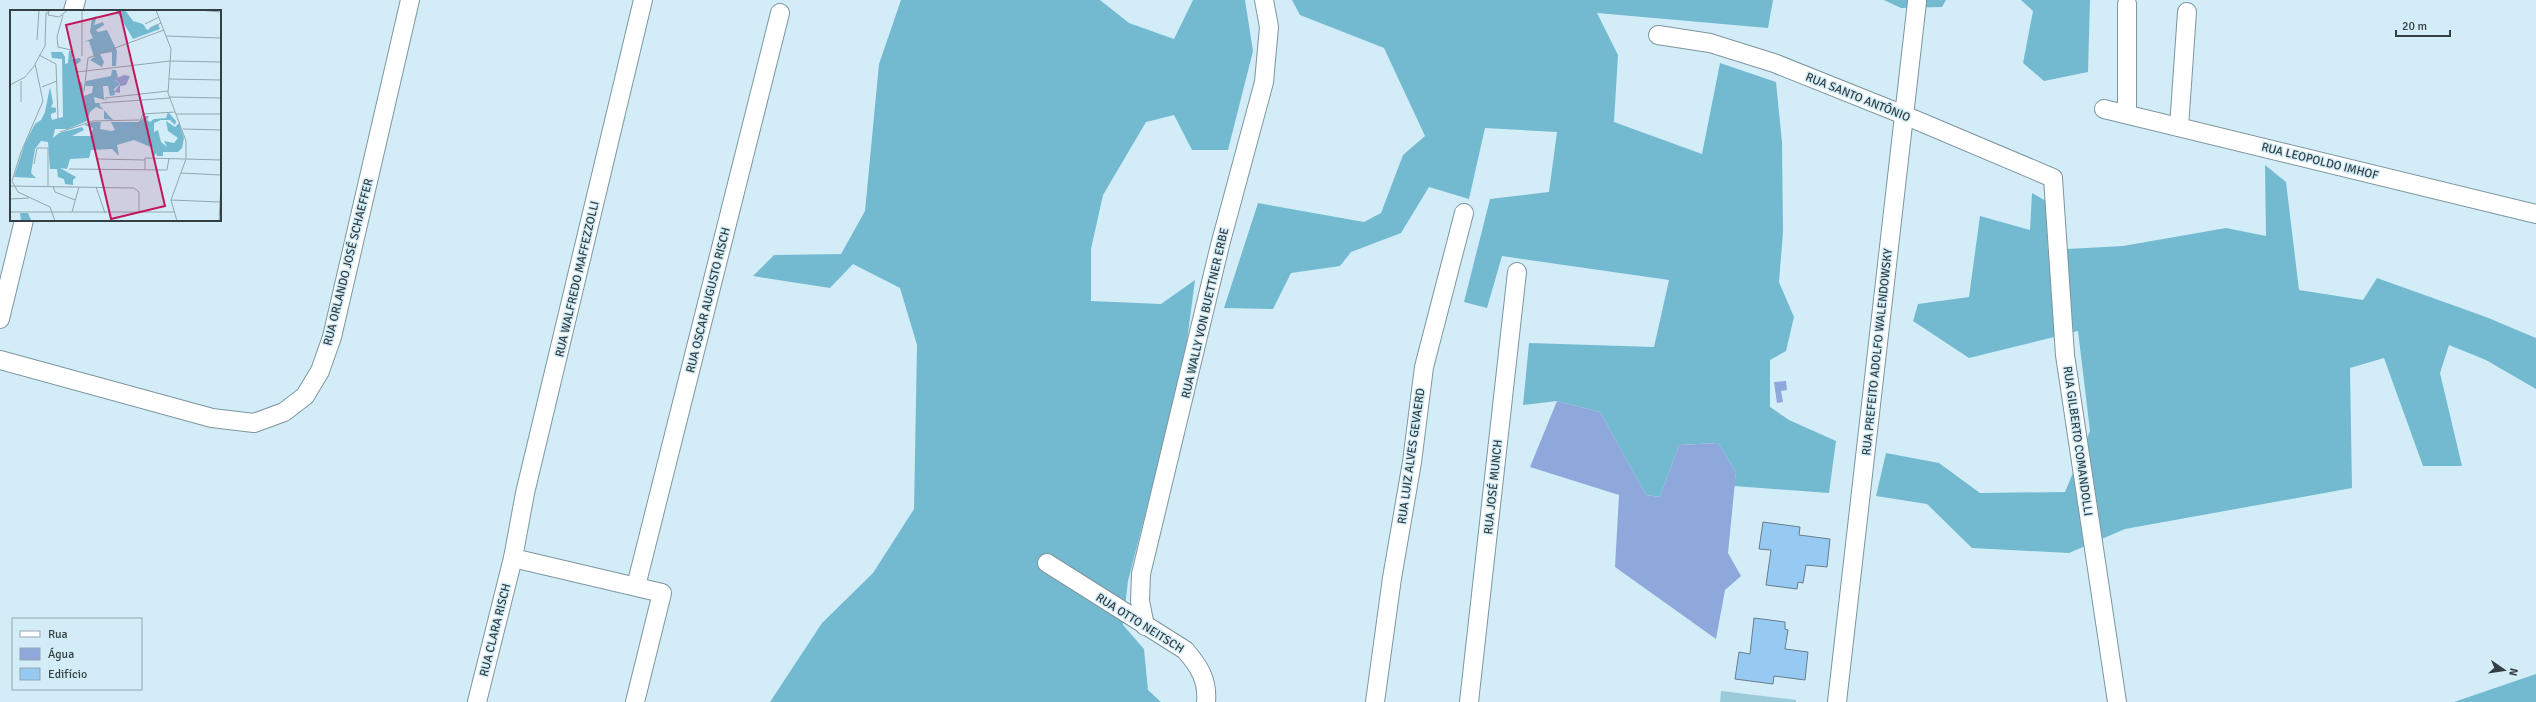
<svg xmlns="http://www.w3.org/2000/svg" width="2536" height="702" font-family="Signika,sans-serif">
<style>
.green{fill:#9bcad9}
.forest{fill:#73bad1}
.water{fill:#8fa8db}
.building{fill:#96caf3;stroke:#6a7c8b}
.lines{fill:none;stroke-linecap:round;stroke-linejoin:round}
.minor-casing{stroke:#7d969f;stroke-width:20}
.minor{stroke:#fff;stroke-width:18}
.labels{text-anchor:middle;stroke-width:3;stroke-linejoin:round;paint-order:stroke}
.street-label{font-size:12px;fill:#343f43;stroke:#d2edf7}
.inset-road{fill:none;stroke:#93a7af;stroke-width:1}
.view{fill:#c2185b;fill-opacity:0.15;stroke:#c2185b;stroke-width:2}
.inset-edge{fill:none;stroke:#343f43;stroke-width:2}
</style>
<rect width="100%" height="100%" fill="#d2edf7"/>
<path class="green" d="M1721 691 1796 700V702H1720Z"/>
<g class="forest">
<path d="M901 0H1100L1129 23 1174 39 1193 0H1245L1253 51 1228 150H1192L1174 115 1146 122 1103 195 1091 249V301L1161 304 1195 280 1184 364 1128 581 1123 625 1144 649 1148 690 1161 702H770L822 623 873 573 914 509 917 345 900 288 853 264 830 288 753 276 774 255 841 254 865 211 879 64Z"/>
<path d="M1292 0H1773L1768 28 1597 13 1618 55 1614 122 1702 154 1720 63 1776 82 1782 142 1783 232 1779 282 1794 317 1786 351 1770 360V407L1789 420 1836 441 1829 493 1734 486 1736 472 1718 443 1679 445 1660 497 1646 495 1600 412 1557 401 1523 405 1529 343 1654 347 1669 280 1502 256 1487 308 1464 302 1490 199 1549 192 1557 132 1485 128 1469 199 1429 187 1401 233 1351 252 1340 266 1291 273 1273 309 1224 308 1258 203 1364 222 1381 213 1403 155 1425 136 1384 48 1300 15Z"/>
<path d="M1884 0H1946L1942 7 1901 8Z"/>
<path d="M2021 0H2090L2088 72 2044 81 2023 63 2033 11Z"/>
<path d="M2265 165 2286 182 2299 290 2363 300 2377 278 2486 317 2536 338V389L2486 360 2449 345 2440 373 2462 466H2423L2384 358 2350 368 2352 488 2125 529 2069 553 1972 548 1927 504 1876 496 1886 453 1939 463 1980 493 2065 492 2090 431 2078 331 1969 358 1913 321 1918 304 1969 297 1980 216 2030 230 2032 193 2046 201 2048 250 2123 246 2226 228 2266 236Z"/>
<path d="M2536 674V702H2454Z"/>
</g>
<g class="water">
<path d="M1786 381 1787 390 1781 391 1783 402 1777 403 1774 382Z"/>
<path d="M1557 401 1600 412 1646 495 1660 497 1679 445 1718 443 1736 472 1728 553 1741 576 1725 590 1716 639 1615 567 1619 495 1530 467Z"/>
</g>
<g class="building">
<path d="M1763 522 1800 527 1799 535 1830 539 1827 567 1806 565 1803 583 1798 582 1797 589 1766 585 1771 550 1759 549Z"/>
<path d="M1754 618 1785 622V629L1788 630 1785 649 1808 652 1805 680 1774 676 1773 684 1735 679 1739 652 1750 654Z"/>
</g>
<g class="lines">
<g class="minor-casing">
<g id="minor">
<path d="M73 11 76 0"/>
<path d="M1658 35 1710 43 1774 63 1904 115 2053 178 2065 355 2117 702"/>
<path d="M2104 109 2536 214"/>
<path d="M2127 114V4"/>
<path d="M2179 127 2187 12"/>
<path d="M0 319 24 220"/>
<path d="M0 360 212 418 254 423 284 412 305 396 320 371 332 337 410 0"/>
<path d="M513 558 662 593 635 702"/>
<path d="M1047 563 1185 650C1199 666 1208 680 1206 702"/>
<path d="M636 586 780 13"/>
<path d="M1145 626 1140 601 1141 574 1220 245 1264 82 1269 27 1264 0"/>
<path d="M477 702 513 558 525 493 643 0"/>
<path d="M1375 702 1392 578 1412 462 1424 367 1464 213"/>
<path d="M1469 702 1517 272"/>
<path d="M1837 702 1917 2"/>
</g>
</g>
<use href="#minor" class="minor"/>
</g>
<g class="labels">
<g class="street-label">
<text transform="translate(1858 97) rotate(22)" y="4">RUA SANTO ANTÔNIO</text>
<text transform="translate(2320 161) rotate(14)" y="4">RUA LEOPOLDO IMHOF</text>
<text transform="translate(348 262) rotate(-76)" y="4">RUA ORLANDO JOSÉ SCHAEFFER</text>
<text transform="translate(577 279) rotate(-77)" y="4">RUA WALFREDO MAFFEZZOLLI</text>
<text transform="translate(708 300) rotate(-76)" y="4">RUA OSCAR AUGUSTO RISCH</text>
<text transform="translate(1205 313) rotate(-77)" y="4">RUA WALLY VON BUETTNER ERBE</text>
<text transform="translate(1877 352) rotate(-84)" y="4">RUA PREFEITO ADOLFO WALENDOWSKY</text>
<text transform="translate(2078 441) rotate(82)" y="4">RUA GILBERTO COMANDOLLI</text>
<text transform="translate(1411 456) rotate(-82)" y="4">RUA LUIZ ALVES GEVAERD</text>
<text transform="translate(1493 487) rotate(-84)" y="4">RUA JOSÉ MUNCH</text>
<text transform="translate(1140 623) rotate(32)" y="4">RUA OTTO NEITSCH</text>
<text transform="translate(495 630) rotate(-76)" y="4">RUA CLARA RISCH</text>
</g>
</g>
<g transform="translate(10 10)">
<rect width="211" height="211" fill="#d2edf7"/>
<path d="M106 0H115L123 11 133 14 137 20 148 14 150 19 123 29ZM87 6 84 15 93 12 94 15 86 20 88 22 97 20 107 41 106 56H102V42L90 44 94 52 92 57 80 50 84 47 79 31 74 32 83 28 80 22 82 8ZM59 41H62V49L70 48 71 51 64 56 68 63 67 69 72 73 74 86 82 83 83 76H75L76 71 101 66 102 60H106L108 67 105 70 110 74 104 79 105 85 100 86 98 76H93L94 89 98 91 84 87 85 93H90V96L103 110 94 109V100L86 97 80 102 77 111 58 119H45L43 128 49 123 72 117 74 120 62 126H81L83 118 74 115 83 112H91L90 119 101 121 105 120 101 112H129L135 106H139L137 110 140 112 144 109 156 108 158 102 166 111 165 115 160 110H151L144 113V122L148 120 151 132 157 137 154 131 164 133 168 128 158 121 156 111 165 117 169 113 174 128 172 138 168 142H153V146H147L146 143 144 146 143 138 124 130 107 135 109 146 102 139 81 140 79 148 60 149 57 159 50 158 66 167 63 170V175L55 174 54 169 48 167 47 159H40L38 132 31 131 25 139 21 163 26 168 4 167 15 133 25 114 31 110 35 102 40 77 43 93 41 97 46 98V102L41 104V107L42 110 53 107 52 49 42 48 41 42H52L55 47V54L58 53ZM10 203H18L21 210 43 211H11Z" fill="#73bad1"/>
<path d="M114 65 120 66 116 75 110 76V83L104 82 110 74 105 69Z" fill="#8fa8db"/>
<path class="inset-road" d="M72 0V46M146 0 161 39 158 83 176 131V149L161 190 167 211M188 0 211 2M38 5 39 1 36 3 35 36 25 54 33 91 11 142 2 171 8 182 40 197 45 211M38 5 49 7 58 0M53 5 47 27 48 37 61 40M135 14 149 7M140 18 151 13M156 26 211 28M27 30 29 0M29 45 46 54 48 109M67 62 160 51 211 52M159 69 211 70M11 71V92M0 75 15 67 25 55M32 77 47 71M74 81 78 48 154 20M160 87 211 88M95 88 158 81M91 93 160 88M166 104H211M126 119 133 104 165 102M173 119 211 120M50 122 83 111 129 110M88 149 135 150M176 149 211 150M24 154 27 138H38V176M59 159 157 160 159 148M135 160V148L175 149M171 163 211 165M0 176 124 178 129 182V203M43 176 45 182 65 190M86 177 95 203M0 189 19 188M161 190 210 192M0 202H164M62 202 69 177M209 211 211 174"/>
<path class="view" d="M110 2 155 196 101 209 56 15Z"/>
<rect width="211" height="211" class="inset-edge"/>
</g>
<rect x="12" y="618" width="130" height="72" fill="#d2edf7" stroke="#93a7af"/>
<rect x="20" y="631" width="20" height="6" fill="#ffffff" stroke="#93a7af"/>
<text x="48" y="638" font-size="12" fill="#343f43">Rua</text>
<rect x="20" y="648" width="20" height="12" fill="#8fa8db" stroke="#93a7af"/>
<text x="48" y="658" font-size="12" fill="#343f43">Água</text>
<rect x="20" y="668" width="20" height="12" fill="#96caf3" stroke="#93a7af"/>
<text x="48" y="678" font-size="12" fill="#343f43">Edifício</text>
<g transform="translate(2504 670) rotate(103)" stroke="#d2edf7" stroke-width="3" paint-order="stroke">
<path d="M0-3L7 15L0 10L-7 15Z" fill="#343f43"/>
<text y="-6" font-size="11" font-weight="bold" text-anchor="middle" fill="#343f43">N</text>
</g>
<path d="M2396 30v6h54v-6" fill="none" stroke="#343f43" stroke-width="2"/>
<text x="2402" y="30" font-size="12" fill="#343f43" stroke="#d2edf7" stroke-width="3" paint-order="stroke">20 m</text>
</svg>
